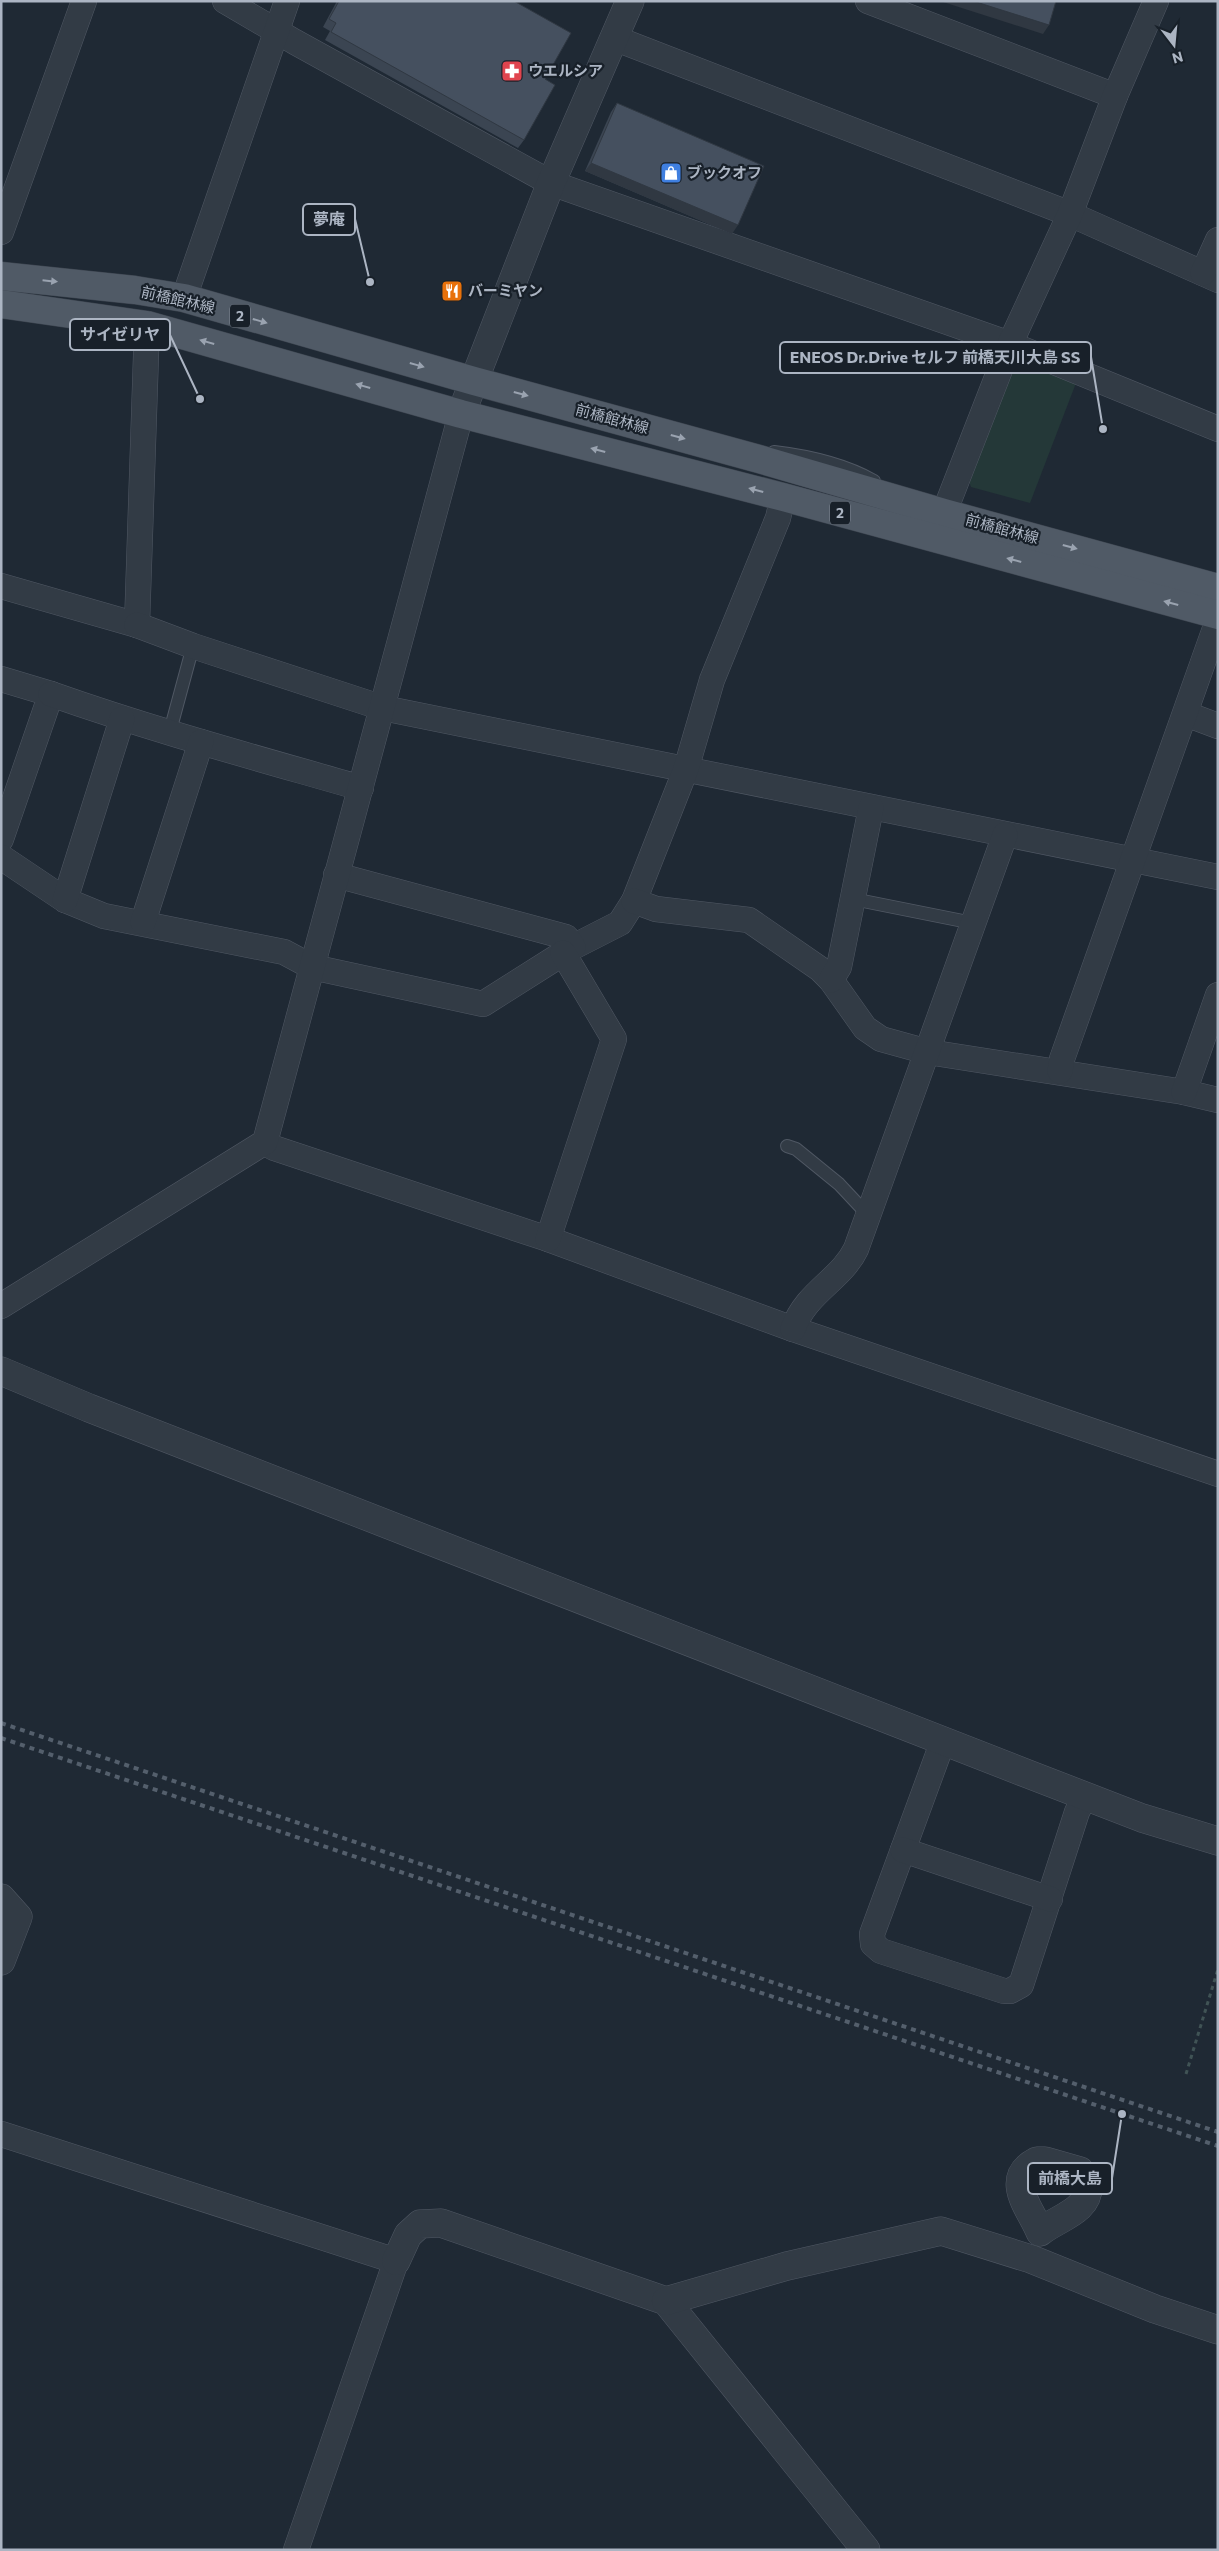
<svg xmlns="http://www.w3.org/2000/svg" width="1219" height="2551" font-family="Commissioner,'Noto Sans JP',sans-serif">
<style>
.green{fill:#243838}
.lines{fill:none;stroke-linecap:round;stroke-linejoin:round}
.service-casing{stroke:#505864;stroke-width:14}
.minor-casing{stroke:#505864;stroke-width:26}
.tertiary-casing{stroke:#505864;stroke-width:29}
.primary-casing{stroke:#3c444f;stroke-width:29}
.path{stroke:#405355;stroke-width:3;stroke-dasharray:4 4;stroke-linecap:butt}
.service{stroke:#323b45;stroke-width:12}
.minor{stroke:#323b45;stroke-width:25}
.tertiary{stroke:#323b45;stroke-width:28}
.primary{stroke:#505a66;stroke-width:28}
.rail{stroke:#545f6c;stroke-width:4;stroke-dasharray:5 5;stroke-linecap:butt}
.wall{fill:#3b4552}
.shaded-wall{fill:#303842}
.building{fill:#45505f;stroke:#303842}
.oneway{fill:#9aa3b0}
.labels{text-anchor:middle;stroke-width:4.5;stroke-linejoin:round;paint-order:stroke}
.shield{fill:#182029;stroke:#808895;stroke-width:1}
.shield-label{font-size:14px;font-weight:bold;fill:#acb5c3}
.poi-label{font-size:15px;font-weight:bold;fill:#acb5c3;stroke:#182029;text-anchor:start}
.street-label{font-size:15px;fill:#acb5c3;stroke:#182029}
.leader{fill:none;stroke:#acb5c3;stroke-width:2}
.callout-dot{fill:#acb5c3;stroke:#182029;stroke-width:2}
.callout{fill:#182029;stroke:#acb5c3;stroke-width:2}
.callout-label{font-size:16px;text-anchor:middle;font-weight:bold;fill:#acb5c3}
</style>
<rect width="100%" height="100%" fill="#1f2934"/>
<path class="green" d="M1020 361 1076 383 1030 503 971 487 968 478 1010 365Z"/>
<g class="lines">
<g class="service-casing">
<g id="service">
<path d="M774 452C808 456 844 464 874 481"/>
<path d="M170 731 193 646"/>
<path d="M853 899 973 923"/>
<path d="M787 1146 796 1149 839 1184 868 1215"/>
</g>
</g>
<g class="minor-casing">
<g id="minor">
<path d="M225 1 295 42 551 183 1010 344 1218 429"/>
<path d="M868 1 1115 96"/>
<path d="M614 38 1070 214 1218 280"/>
<path d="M1 232 84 1"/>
<path d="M1203 273 1218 240"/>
<path d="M184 298 287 1"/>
<path d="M944 513 1010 344 1070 214 1115 96 1156 1"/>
<path d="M1 586 137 625 147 325"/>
<path d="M137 625 193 646 383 708 1218 877"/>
<path d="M1 679 51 694 1 839"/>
<path d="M51 694C153 730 257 758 361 788"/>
<path d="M1186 714 1218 726"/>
<path d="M1 857 65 900 104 916 284 952 312 967 483 1004 573 947 620 923 634 901 686 769 712 680 778 518 783 497"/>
<path d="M336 875 566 937 573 947"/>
<path d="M65 900 122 719"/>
<path d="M634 901 656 909 749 920 820 969 831 980 865 1028 881 1039 928 1052 1184 1092 1218 1100"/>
<path d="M143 922 201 742"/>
<path d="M831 980 839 967 871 808"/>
<path d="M1060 1071 1062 1059 1218 620"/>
<path d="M1184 1092 1218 995"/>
<path d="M265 1142 274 1148 548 1239 793 1329 1218 1474"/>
<path d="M548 1239 614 1039 563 953"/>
<path d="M1 1306 265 1142 461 414"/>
<path d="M793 1329C806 1292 841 1280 856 1249L1005 835"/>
<path d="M943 1741 872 1934 873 1944 881 1951 1004 1991H1010L1021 1985 1077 1812 1085 1796"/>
<path d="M903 1850 1050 1899"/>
<path d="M1 2134 396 2261 296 2550"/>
</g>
</g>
<g class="tertiary-casing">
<g id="tertiary">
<path d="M461 414 551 183 630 1"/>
<path d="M1 1371 89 1408 1028 1774 1142 1818 1218 1841"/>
<path d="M1 1898 18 1917 1 1961"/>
<path d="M1037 2161H1045L1080 2171 1088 2185C1090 2211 1057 2218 1040 2232 1031 2209 1002 2179 1037 2161Z"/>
<path d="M396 2261 408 2235 420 2224 441 2223 666 2301 866 2550"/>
<path d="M666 2301 787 2266 941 2231 1031 2259 1155 2309 1218 2330"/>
</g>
</g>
<g class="primary-casing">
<g id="primary">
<path d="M1 276 135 290 184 298 474 381 759 459 944 513 1218 588"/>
<path d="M1 304 147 325 461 414 783 497 1218 615"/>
</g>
</g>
<path class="path" d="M1186 2074 1218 1969"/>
<use href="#service" class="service"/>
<use href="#minor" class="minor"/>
<use href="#tertiary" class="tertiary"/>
<use href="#primary" class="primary"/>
<g class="rail">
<path d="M1 1723 1218 2132"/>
<path d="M1 1738 1218 2146"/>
</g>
</g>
<g class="wall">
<path d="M337 1H514L545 79 524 140 518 148 325 40 330 31 323 27Z"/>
<path d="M617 103 732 234 585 171 611 112Z"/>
</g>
<g class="shaded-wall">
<path d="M940 1H973L1049 25 1043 34Z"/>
<path d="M591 163 738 225 732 234 585 171Z"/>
</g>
<g class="building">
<path d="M339 1H514L571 33 545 79 555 85 524 140 331 32 336 23 329 19Z"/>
<path d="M973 1H1056L1049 25Z"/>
<path d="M617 103 764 166 738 225 591 163Z"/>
</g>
<defs><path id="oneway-solid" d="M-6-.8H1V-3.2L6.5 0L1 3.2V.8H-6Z" transform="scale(1.25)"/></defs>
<g class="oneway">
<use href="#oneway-solid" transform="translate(50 281) rotate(6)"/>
<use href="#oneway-solid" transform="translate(260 321) rotate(16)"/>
<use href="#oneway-solid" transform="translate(207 342) rotate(-164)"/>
<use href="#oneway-solid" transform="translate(417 365) rotate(16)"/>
<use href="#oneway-solid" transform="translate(363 386) rotate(-164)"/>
<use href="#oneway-solid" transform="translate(521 394) rotate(15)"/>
<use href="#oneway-solid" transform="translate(678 437) rotate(15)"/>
<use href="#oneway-solid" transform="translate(598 450) rotate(-165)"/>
<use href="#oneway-solid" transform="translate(756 490) rotate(-165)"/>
<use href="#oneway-solid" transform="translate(1070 547) rotate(15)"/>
<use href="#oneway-solid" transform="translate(1014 560) rotate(-165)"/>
<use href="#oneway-solid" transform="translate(1171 603) rotate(-165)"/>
</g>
<defs>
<g id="pharmacy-square" transform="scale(1.125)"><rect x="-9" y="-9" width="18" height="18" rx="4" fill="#e0444e" stroke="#182029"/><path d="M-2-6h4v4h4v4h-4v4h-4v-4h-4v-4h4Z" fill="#fff"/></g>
<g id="shop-square" transform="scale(1.125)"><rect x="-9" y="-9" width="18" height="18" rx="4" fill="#3f7fe0" stroke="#182029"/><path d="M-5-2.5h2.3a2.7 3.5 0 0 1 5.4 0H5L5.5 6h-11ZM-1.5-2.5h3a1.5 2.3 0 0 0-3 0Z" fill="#fff"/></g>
<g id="restaurant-square" transform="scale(1.125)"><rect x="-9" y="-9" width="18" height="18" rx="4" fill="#e8710a" stroke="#182029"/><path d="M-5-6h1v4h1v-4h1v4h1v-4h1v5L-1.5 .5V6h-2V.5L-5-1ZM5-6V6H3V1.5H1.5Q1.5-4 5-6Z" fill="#fff"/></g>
</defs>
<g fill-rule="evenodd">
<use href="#pharmacy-square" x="512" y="71"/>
<use href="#shop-square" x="671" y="173"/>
<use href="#restaurant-square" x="452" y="291"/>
</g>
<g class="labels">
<g class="shield">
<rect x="230" y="304.5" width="20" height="23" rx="4"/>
<rect x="830" y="501.5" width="20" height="23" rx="4"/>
</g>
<g class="shield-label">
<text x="240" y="321">2</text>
<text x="840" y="518">2</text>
</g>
<g class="poi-label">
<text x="528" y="76">ウエルシア</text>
<text x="687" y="178">ブックオフ</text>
<text x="468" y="296">バーミヤン</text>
</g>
<g class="street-label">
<text transform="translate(178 300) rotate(13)" y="5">前橋館林線</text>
<text transform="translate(612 419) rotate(15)" y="5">前橋館林線</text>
<text transform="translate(1002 529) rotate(15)" y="5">前橋館林線</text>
</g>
</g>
<path class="leader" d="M370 282L355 219M200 399L170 335M1103 429L1091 357M1122 2114L1112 2178"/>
<g class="callout-dot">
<circle cx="370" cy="282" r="5"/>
<circle cx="200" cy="399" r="5"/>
<circle cx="1103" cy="429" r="5"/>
<circle cx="1122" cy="2114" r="5"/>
</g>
<g class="callout">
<rect x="303" y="204" width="52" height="31" rx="5"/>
<rect x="70" y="319" width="100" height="31" rx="5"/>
<rect x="780" y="342" width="311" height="31" rx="5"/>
<rect x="1028" y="2163" width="84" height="31" rx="5"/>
</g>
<g class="callout-label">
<text x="329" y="225">夢庵</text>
<text x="120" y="340">サイゼリヤ</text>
<text x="935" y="363">ENEOS Dr.Drive セルフ 前橋天川大島 SS</text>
<text x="1070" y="2184">前橋大島</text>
</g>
<rect width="1219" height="2551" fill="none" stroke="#acb5c3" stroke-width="5"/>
<g transform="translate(1174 45) rotate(164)" stroke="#182029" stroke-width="4" paint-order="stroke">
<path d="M0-4L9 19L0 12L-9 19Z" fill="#acb5c3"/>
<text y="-8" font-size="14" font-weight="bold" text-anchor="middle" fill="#acb5c3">N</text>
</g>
</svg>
